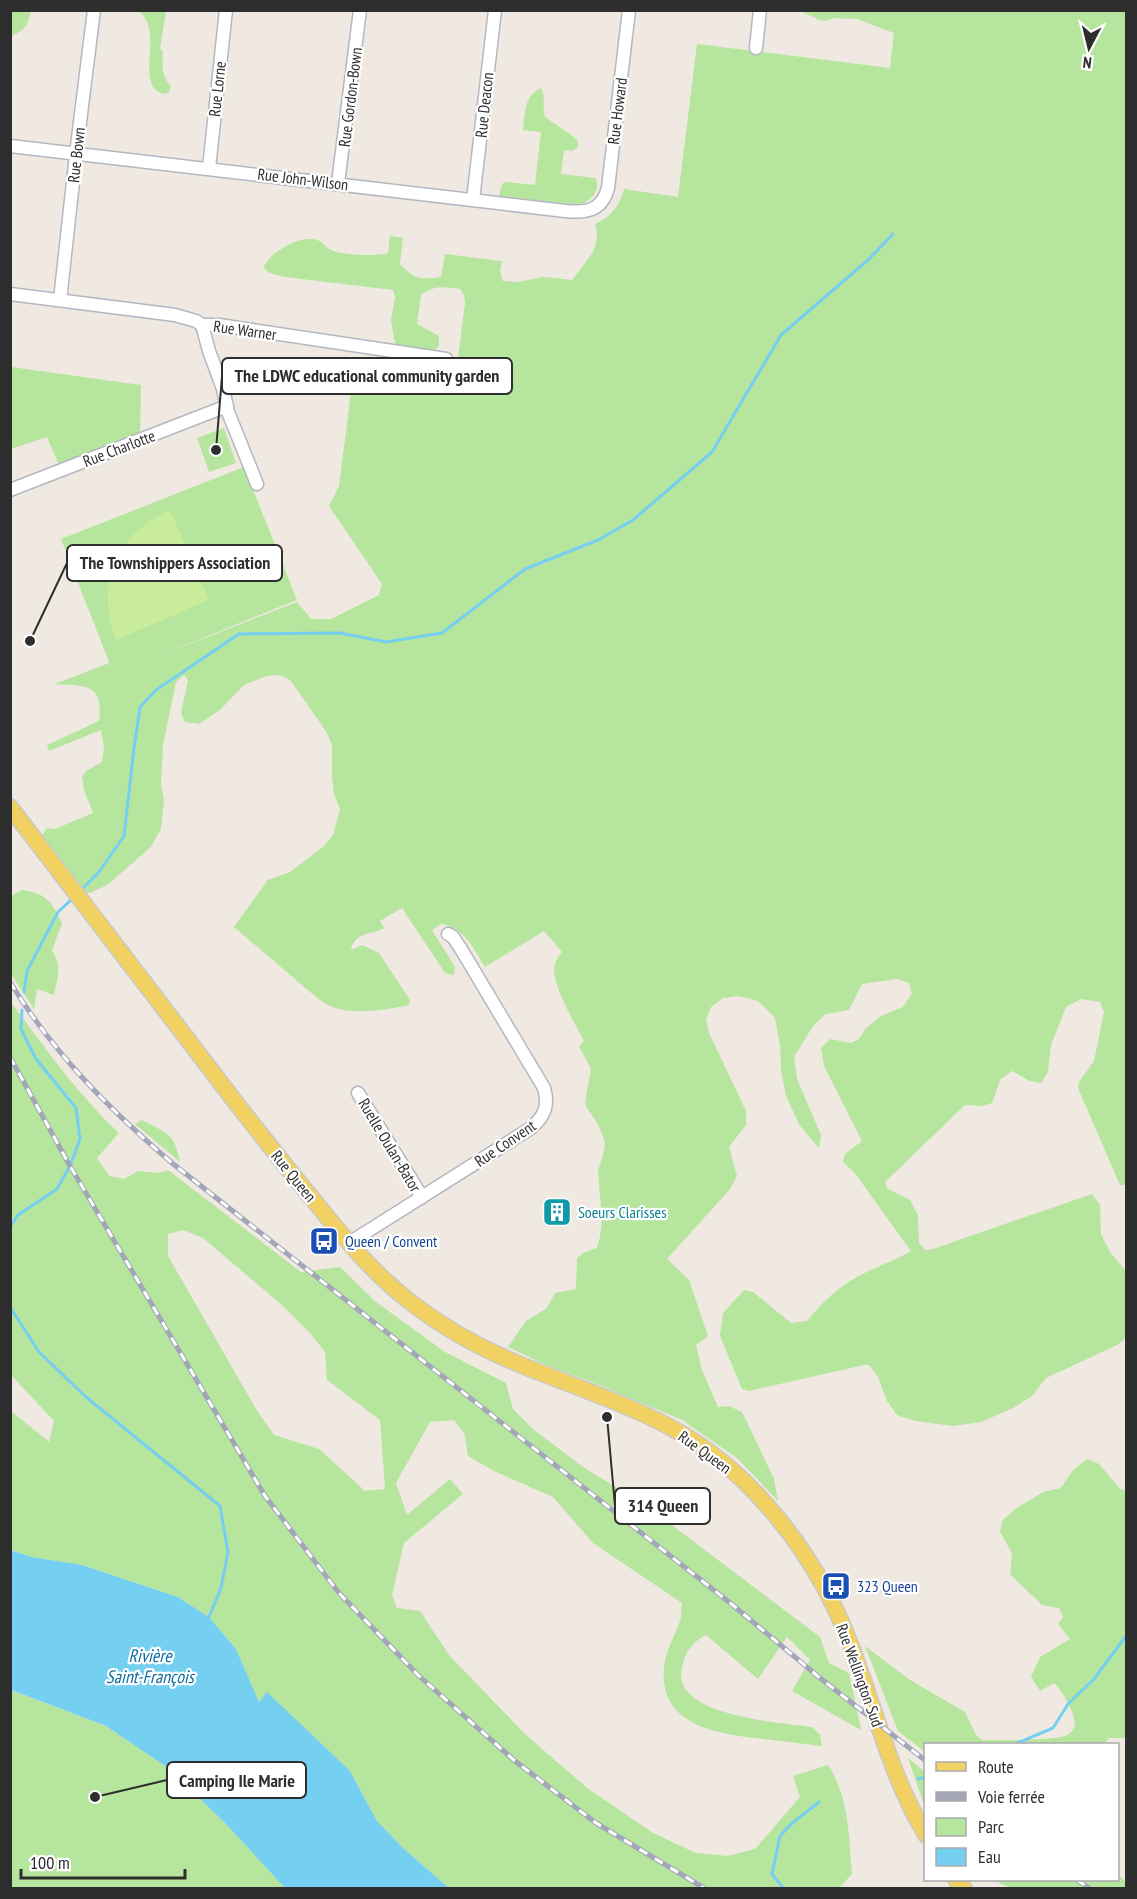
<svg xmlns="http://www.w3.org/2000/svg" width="1137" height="1899" font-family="'PT Sans Narrow',sans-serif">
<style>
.green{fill:#b6e59e;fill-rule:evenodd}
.pitch{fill:#c9ec9a}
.water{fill:#75cff0}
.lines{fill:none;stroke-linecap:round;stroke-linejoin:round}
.stream{stroke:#75cff0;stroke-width:3}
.minor-casing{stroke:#b4b7c1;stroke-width:15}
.major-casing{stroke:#c9c9c9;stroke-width:18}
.minor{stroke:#fff;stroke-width:12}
.major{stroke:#f2d163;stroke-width:15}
.rail-casing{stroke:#a3a6b8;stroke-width:5}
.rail{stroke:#fff;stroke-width:3;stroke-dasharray:9;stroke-linecap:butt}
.labels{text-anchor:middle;stroke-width:4.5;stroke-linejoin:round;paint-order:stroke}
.street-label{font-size:16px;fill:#2e2e2e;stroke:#fff}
.culture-label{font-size:16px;fill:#0d838f;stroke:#fff;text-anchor:start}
.transit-label{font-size:16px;fill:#164399;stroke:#fff;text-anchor:start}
.water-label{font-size:18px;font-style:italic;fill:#0d6fa3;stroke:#fff}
.leader{fill:none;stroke:#2e2e2e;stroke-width:2}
.callout-dot{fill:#2e2e2e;stroke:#fff;stroke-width:2}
.callout{fill:#fff;stroke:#2e2e2e;stroke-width:2}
.callout-label{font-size:18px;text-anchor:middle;font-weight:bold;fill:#2e2e2e}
</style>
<rect width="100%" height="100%" fill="#efe9e1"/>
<g class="green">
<path d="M11 10 31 11C28 23 26 30 13 35L11 42Z"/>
<path d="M139 11H166L160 49 163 51C162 65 161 75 171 87L168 93 164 94C161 93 158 92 156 90 139 74 163 32 139 11Z"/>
<path d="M800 11H1126V1185H1120L1078 1088 1079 1082 1094 1061 1104 1012 1100 1002 1081 999 1066 1007 1051 1045 1048 1072 1041 1083 1030 1081 1012 1071 1000 1080 992 1103 983 1106 965 1105 885 1182 888 1189 910 1200 918 1215 919 1243 925 1250 933 1249 1092 1194 1100 1205 1101 1234 1110 1252 1126 1271V1338L1117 1345 1046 1378 1032 1396 1013 1408 981 1422 953 1426 915 1421 897 1415 887 1401 878 1377 869 1365H864L749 1391 742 1389 720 1336 723 1313 744 1290 753 1292 791 1323 807 1321C826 1298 841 1284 869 1271 883 1264 898 1259 911 1251L854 1172 843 1162 845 1154 862 1141 824 1066 821 1048 830 1039 851 1043 859 1039 865 1029 881 1016 903 1007 912 994 909 983 897 979 862 984 849 1010 826 1014 813 1026 794 1057 797 1079 821 1135 819 1148 800 1126 786 1096 781 1070 780 1045 775 1018 758 1001 739 996 723 998 711 1007 706 1020 709 1033 746 1111V1125L729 1147 737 1176 730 1189 667 1259 689 1280 708 1336 696 1345 702 1370 718 1407 729 1406 742 1412 774 1479 778 1501 737 1458 682 1420 597 1384 546 1365 508 1347 526 1321 547 1308 555 1293 576 1289 577 1258 583 1253 597 1248 600 1237 602 1220 598 1171 604 1151 605 1142 598 1124 587 1108 585 1102 591 1069 579 1046 584 1041C576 1025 549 981 555 964 556 960 560 955 562 952L544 931 485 967C474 949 464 927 441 924L432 930 455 967 454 975 445 973 402 908 380 921 384 928C372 935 354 932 351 950L362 945 379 953 410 1000 409 1005C386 1010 355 1015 332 1007 327 1005 321 1001 316 997L234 927 268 880 290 872 323 847 333 835 340 809 334 794 332 777V745L326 731 290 680 280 675 266 676 244 685 220 710 199 724 185 722 181 713 188 680 184 675 176 682 163 745 161 783 164 801 161 829 150 848 107 885 90 893 85 892 42 835 47 828 55 829 93 813 84 790 82 776 88 770 102 762 104 748 101 730 49 751 47 745 99 721C104 683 85 686 55 684L109 663 111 667 61 539 244 467 297 600 146 661 297 602 311 619H331L379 595 382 584 329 506 339 486 355 361 456 375 465 303 464 295 460 289C442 287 436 285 421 295L417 324 439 336V347L434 350 395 344 391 320 395 297 393 290 285 277 269 273 263 267C266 264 268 259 272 256 283 246 305 234 320 241 324 244 327 248 331 250 344 255 375 257 388 253L390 236 403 238 400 264C413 279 422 280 441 277L445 254 502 261 500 271 503 281 518 282 543 277 572 280C585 262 603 247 595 224 612 216 619 207 624 189L678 197 697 44 890 68 894 33 857 19 835 18 826 21 820 20Z"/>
<path d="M541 88C546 96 542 107 545 117L574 137 578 142V147L573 151 564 150 561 174 596 178C600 192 592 200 579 205L499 196 502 184 505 182 535 185 541 132 523 130C525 114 524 95 541 88Z"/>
<path d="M11 367 141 385 140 434 59 465 47 437 11 449Z"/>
<path d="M224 428 236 463 209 472 197 438Z"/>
<path d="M22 890C46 893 52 902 62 923L52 950C62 967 58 976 54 995L37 989 34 1009 11 974V896Z"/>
<path d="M13 1005C46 1049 78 1095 119 1133L97 1158 109 1176 124 1179 138 1171 159 1173 168 1170 301 1272 340 1267 376 1302 445 1352 506 1383 513 1409 533 1429 583 1467 648 1507 820 1637 829 1663 849 1673 861 1730 792 1691 810 1660 787 1637 758 1679 706 1635C692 1642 685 1653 682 1667 670 1717 780 1722 812 1727L820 1735 822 1746C803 1744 783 1741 763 1739 720 1734 659 1727 664 1669 665 1651 674 1638 680 1621 682 1616 681 1609 682 1603L593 1543 553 1497 494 1471 468 1456 465 1435 454 1420 430 1422 396 1483 407 1515 450 1479 463 1494 404 1543 392 1595 397 1608 420 1611 449 1655 525 1734 587 1788 653 1833 696 1853 728 1856 755 1849 800 1797 793 1776 828 1765C849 1796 849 1838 852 1874L839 1888H449L403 1848 377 1821 350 1771 267 1693 259 1702 236 1649 209 1617 178 1597 82 1565 32 1557 11 1550 10 1410 49 1442 54 1421 11 1375 10 1006ZM183 1230 203 1238 282 1305 310 1333 325 1352 327 1380 380 1420 385 1489 365 1491 319 1449 274 1435 256 1409 168 1256V1234Z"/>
<path d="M142 1120C168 1134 174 1132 180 1162L135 1124Z"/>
<path d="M1087 1459 1099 1464 1120 1489 1126 1490V1738H1109L1104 1744H926L925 1752 898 1731 865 1646 910 1680 965 1712 976 1735 982 1740C998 1740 1055 1741 1067 1735 1078 1730 1075 1719 1071 1710 1066 1700 1063 1691 1054 1683L1040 1691 1031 1677 1040 1657 1070 1639 1058 1624 1063 1617 1059 1608 1042 1605 1010 1574 1012 1553 1000 1532 1002 1521 1015 1509 1043 1492 1061 1488 1073 1470Z"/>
<path d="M10 1690 106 1726 168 1768 224 1822 285 1888H11Z"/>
<path d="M908 1758 925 1772V1807Z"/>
<path d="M1118 1875 1126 1882V1888H1010L994 1880H1118Z"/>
</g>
<path class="pitch" d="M170 510 209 600 116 640C94 585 117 533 170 510Z"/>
<path class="water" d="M10 1550 32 1557 82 1565 178 1597 209 1617 236 1649 259 1702 267 1692 350 1771 377 1821 403 1848 449 1888H285L224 1822 168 1768 106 1726 11 1690Z"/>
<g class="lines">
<g class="stream">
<path d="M79 892 99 872 124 836 134 748 140 707 156 690 239 634 340 633 386 642 442 633 525 569 598 540 633 520 712 452 781 335 868 260 893 234"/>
<path d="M24 992 27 971 58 912 72 899"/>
<path d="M10 1227 18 1215 57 1189 70 1166 80 1139 76 1108 36 1059 21 1029 22 1010"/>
<path d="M10 1307 39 1352 86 1397 220 1506 228 1552 221 1588 209 1617"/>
<path d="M1015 1744 1053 1728 1068 1704 1094 1679 1126 1636"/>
<path d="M918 1779 926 1777"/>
<path d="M783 1888 772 1874 780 1836 790 1825 819 1802"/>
</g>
<g class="minor-casing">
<g id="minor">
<path d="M756 48 760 10"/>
<path d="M10 146 565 211C586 213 602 211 608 188L629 10"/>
<path d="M209 168 226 10"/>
<path d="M338 183 360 10"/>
<path d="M473 200 495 10"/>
<path d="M10 294 175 315 196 321 202 325H219L446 359"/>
<path d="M60 300 77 146 94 10"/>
<path d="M202 325 209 351 223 389 228 412 257 484"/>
<path d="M10 490 227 406"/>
<path d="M358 1093 422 1197"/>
<path d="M349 1243 531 1128C545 1116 549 1105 544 1088L461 949 453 937 448 934"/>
</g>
</g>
<g class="major-casing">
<g id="major">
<path d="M10 807C86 908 163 1008 240 1108 265 1140 290 1172 316 1203 344 1238 373 1273 409 1301 441 1326 476 1346 514 1362 559 1381 607 1396 652 1418 697 1439 738 1471 770 1509 803 1547 829 1590 847 1636 874 1703 889 1774 926 1835"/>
<path d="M956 1880 964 1888"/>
</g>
</g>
<use href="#minor" class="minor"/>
<use href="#major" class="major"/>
<g class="rail-casing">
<g id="rail">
<path d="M10 982C54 1054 109 1109 172 1163L734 1606 820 1678 926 1761"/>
<path d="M10 1057 70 1166 265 1496 339 1593 418 1675 515 1761 596 1823 704 1888"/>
<path d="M1077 1880 1089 1888"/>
</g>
</g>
<use href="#rail" class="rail"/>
</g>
<defs>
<g id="building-square" transform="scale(1.5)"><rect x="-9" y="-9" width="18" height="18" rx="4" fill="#0f9aa8" stroke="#fff"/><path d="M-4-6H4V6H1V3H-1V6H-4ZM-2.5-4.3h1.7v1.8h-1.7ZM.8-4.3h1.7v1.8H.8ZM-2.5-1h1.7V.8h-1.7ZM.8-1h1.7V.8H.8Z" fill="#fff"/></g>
<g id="bus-square" transform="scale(1.5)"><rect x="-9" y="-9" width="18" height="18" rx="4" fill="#1a4fb4" stroke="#fff"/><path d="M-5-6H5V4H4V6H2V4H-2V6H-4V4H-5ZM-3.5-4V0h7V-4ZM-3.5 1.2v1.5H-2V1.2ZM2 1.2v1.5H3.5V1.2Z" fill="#fff"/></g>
</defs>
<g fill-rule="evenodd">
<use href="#building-square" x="557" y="1212"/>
<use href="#bus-square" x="324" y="1241"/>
<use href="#bus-square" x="836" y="1586"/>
</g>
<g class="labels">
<g class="street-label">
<text transform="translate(217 89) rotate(-84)" y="6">Rue Lorne</text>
<text transform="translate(350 97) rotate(-83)" y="6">Rue Gordon-Bown</text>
<text transform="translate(484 105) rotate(-84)" y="6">Rue Deacon</text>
<text transform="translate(617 111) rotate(-83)" y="6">Rue Howard</text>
<text transform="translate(76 155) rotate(-84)" y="6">Rue Bown</text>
<text transform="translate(303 179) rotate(7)" y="6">Rue John-Wilson</text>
<text transform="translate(245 330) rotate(8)" y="6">Rue Warner</text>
<text transform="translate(119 448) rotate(-21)" y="6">Rue Charlotte</text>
<text transform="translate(505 1143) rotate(-34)" y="6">Rue Convent</text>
<text transform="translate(390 1145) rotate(59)" y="6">Ruelle Oulan-Bator</text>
<text transform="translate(294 1176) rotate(51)" y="6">Rue Queen</text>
<text transform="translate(705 1452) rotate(36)" y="6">Rue Queen</text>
<text transform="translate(860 1675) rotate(70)" y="6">Rue Wellington Sud</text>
</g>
<g class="culture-label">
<text x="578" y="1218">Soeurs Clarisses</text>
</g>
<g class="transit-label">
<text x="345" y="1247">Queen / Convent</text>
<text x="857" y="1592">323 Queen</text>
</g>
<g class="water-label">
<text x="150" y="1662">Rivière<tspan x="150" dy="21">Saint-François</tspan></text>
</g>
</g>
<path class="leader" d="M216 450L222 376M30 641L67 563M607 1417L615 1506M95 1797L167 1780"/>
<g class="callout-dot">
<circle cx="216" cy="450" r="6"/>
<circle cx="30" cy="641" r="6"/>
<circle cx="607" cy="1417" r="6"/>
<circle cx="95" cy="1797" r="6"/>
</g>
<g class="callout">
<rect x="222" y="358" width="290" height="36" rx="6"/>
<rect x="67" y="545" width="215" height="36" rx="6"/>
<rect x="615" y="1488" width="95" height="36" rx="6"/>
<rect x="167" y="1762" width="139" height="36" rx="6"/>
</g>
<g class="callout-label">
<text x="367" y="382">The LDWC educational community garden</text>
<text x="175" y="569">The Townshippers Association</text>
<text x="663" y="1512">314 Queen</text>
<text x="237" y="1787">Camping Ile Marie</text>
</g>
<rect width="1137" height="1899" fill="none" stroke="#2e2e2e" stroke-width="24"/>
<rect x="924" y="1743" width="195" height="138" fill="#ffffff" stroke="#ababab" stroke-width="1.5"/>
<rect x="936" y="1762" width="30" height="9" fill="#f2d163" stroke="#ababab" stroke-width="1.5"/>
<text x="978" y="1773" font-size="18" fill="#2e2e2e">Route</text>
<rect x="936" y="1792" width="30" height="9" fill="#a3a6b8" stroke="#ababab" stroke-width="1.5"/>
<text x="978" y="1803" font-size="18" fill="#2e2e2e">Voie ferrée</text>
<rect x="936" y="1818" width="30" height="18" fill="#b6e59e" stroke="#ababab" stroke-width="1.5"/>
<text x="978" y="1833" font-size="18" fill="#2e2e2e">Parc</text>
<rect x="936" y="1848" width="30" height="18" fill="#75cff0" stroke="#ababab" stroke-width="1.5"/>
<text x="978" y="1863" font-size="18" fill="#2e2e2e">Eau</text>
<g transform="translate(1089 48) rotate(187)" stroke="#ffffff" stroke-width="4.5" paint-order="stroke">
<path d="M0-4.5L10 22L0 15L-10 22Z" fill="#2e2e2e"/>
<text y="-9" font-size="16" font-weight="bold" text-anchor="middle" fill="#2e2e2e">N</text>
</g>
<path d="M21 1869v9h164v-9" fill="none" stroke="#2e2e2e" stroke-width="3"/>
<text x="30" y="1869" font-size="18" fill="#2e2e2e" stroke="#ffffff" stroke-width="4.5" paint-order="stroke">100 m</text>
</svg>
